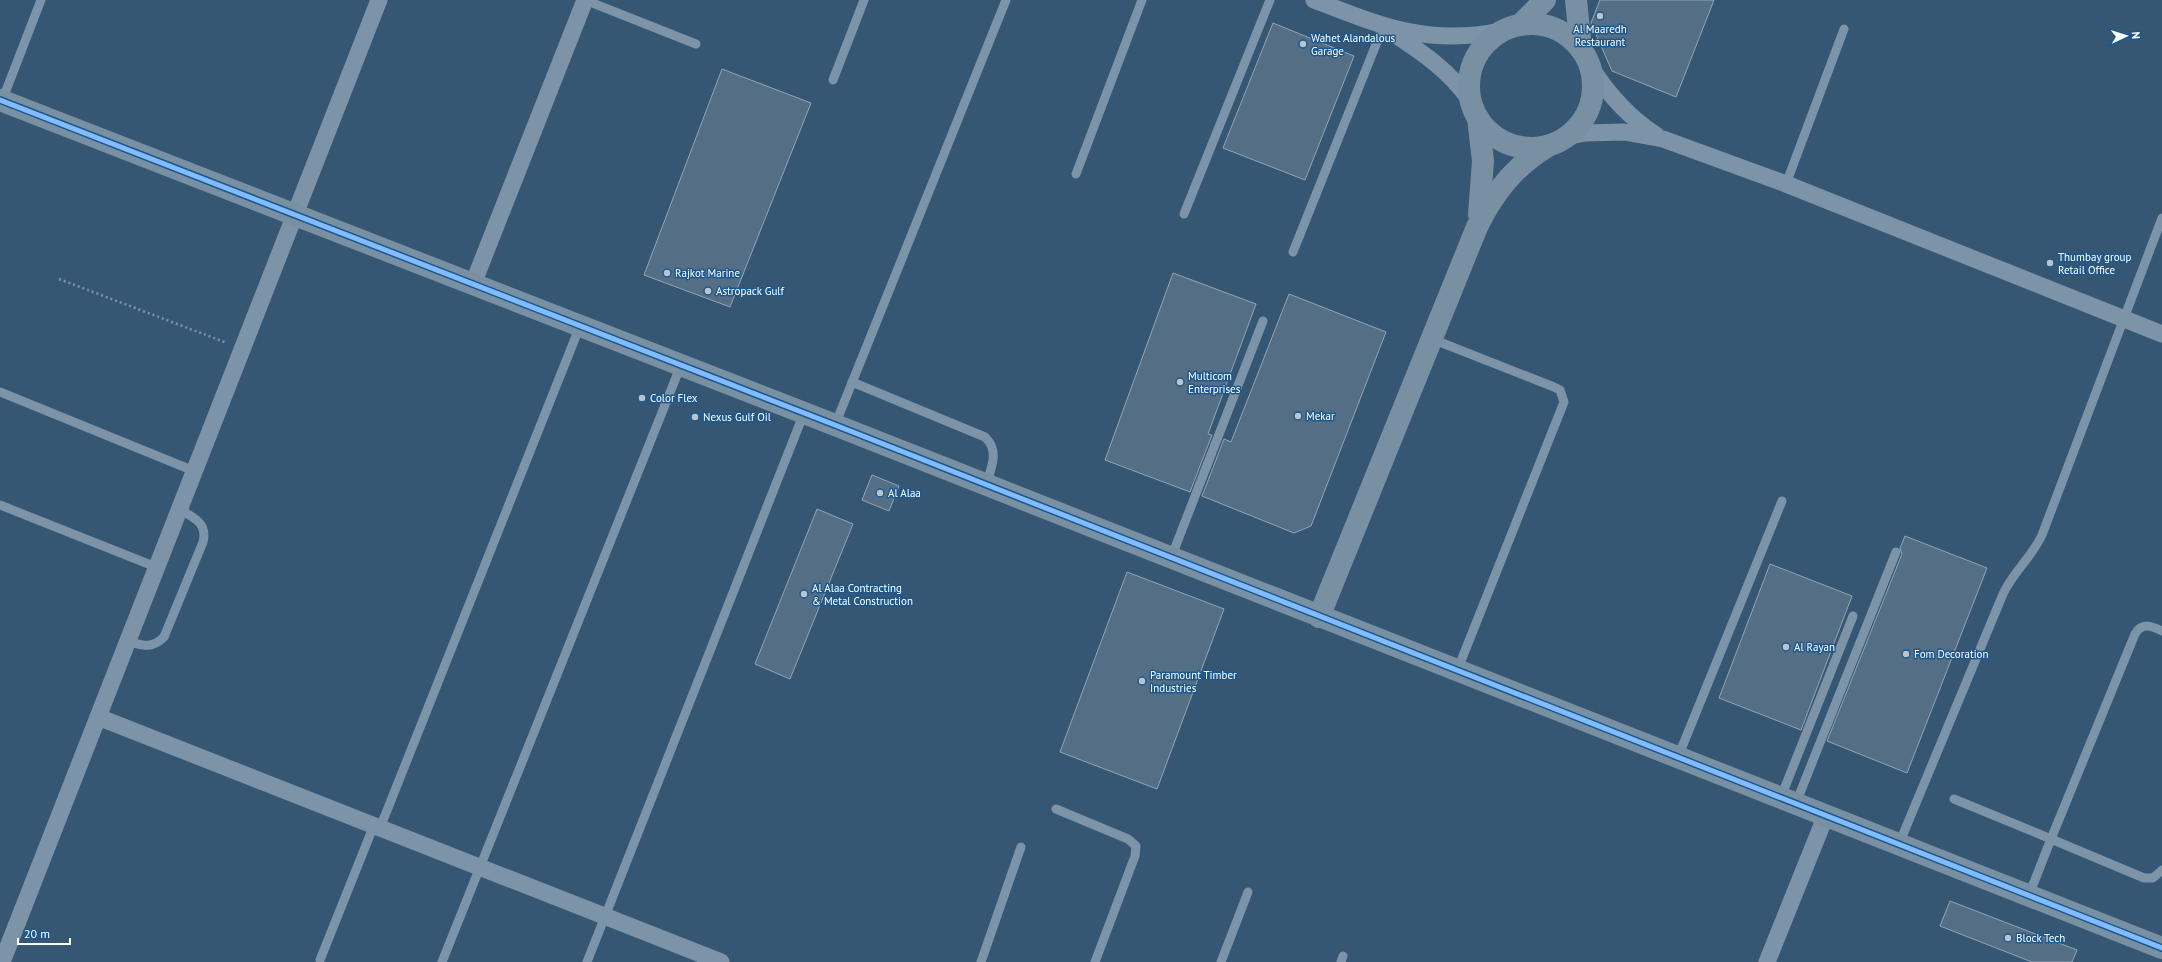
<svg xmlns="http://www.w3.org/2000/svg" width="2162" height="962" font-family="'PT Sans',sans-serif">
<style>
.building{fill:#546f85;stroke:#92a5b5}
.lines{fill:none;stroke-linecap:round;stroke-linejoin:round}
.path{stroke:#7d93a7;stroke-width:2.5;stroke-dasharray:2 3;stroke-linecap:butt}
.lane{stroke:#7d93a7;stroke-width:9}
.street{stroke:#7d93a7;stroke-width:17}
.secondary{stroke:#7990a3;stroke-width:22}
.cycleway-casing{stroke:#1c588d;stroke-width:8}
.cycleway{stroke:#80bcff;stroke-width:5}
.poi-dot{fill:#b9c4ce;stroke:#1c588d;stroke-width:1.5}
.labels{text-anchor:middle;stroke-width:3;stroke-linejoin:round;paint-order:stroke}
.poi-label{font-size:11px;fill:#fff;stroke:#1c588d;text-anchor:start}
</style>
<rect width="100%" height="100%" fill="#365773"/>
<g class="building">
<path d="M1600 0H1714L1676 97 1612 71 1591 23Z"/>
<path d="M1273 23 1354 56 1305 180 1223 148Z"/>
<path d="M722 69 811 103 730 307 644 275Z"/>
<path d="M1173 273 1256 304 1208 434 1212 435 1190 492 1105 460Z"/>
<path d="M1289 294 1386 332 1311 526 1294 533 1202 496 1224 439 1231 442Z"/>
<path d="M872 475 899 486 889 511 862 500Z"/>
<path d="M817 509 853 524 790 679 755 664Z"/>
<path d="M1905 536 1987 568 1907 773 1827 741 1902 554 1900 548Z"/>
<path d="M1770 564 1852 596 1801 730 1719 698Z"/>
<path d="M1127 572 1224 609 1157 789 1060 752Z"/>
<path d="M1950 901 2077 950 2072 962H2032L1940 926Z"/>
</g>
<g class="lines">
<path class="path" d="M59 279 227 343"/>
<g class="lane">
<path d="M585 0 696 44"/>
<path d="M833 80 864 0"/>
<path d="M2 101 41 0"/>
<path d="M1076 174 1142 0"/>
<path d="M1786 184 1844 29"/>
<path d="M1184 214 1270 0"/>
<path d="M1293 252 1383 27"/>
<path d="M1432 339 1554 387 1560 390 1564 402 1457 671"/>
<path d="M852 382 985 437C1000 451 991 468 986 485"/>
<path d="M0 392 194 471"/>
<path d="M835 425 1006 0"/>
<path d="M0 505 156 567"/>
<path d="M1171 558 1263 321"/>
<path d="M2162 631C2152 626 2142 622 2135 634L2051 839 2144 878H2153L2162 870"/>
<path d="M128 641C142 646 152 649 164 637L203 542C208 523 193 517 179 509"/>
<path d="M1678 757 1782 501"/>
<path d="M1781 797 1853 616"/>
<path d="M1954 799 2051 839 2029 895"/>
<path d="M1796 803 1896 552"/>
<path d="M1056 809 1128 839 1136 846 1135 856 1095 962"/>
<path d="M380 828 580 326"/>
<path d="M1899 844 2003 594C2013 572 2032 557 2042 535L2162 218"/>
<path d="M320 960 374 825"/>
<path d="M442 962 681 365"/>
<path d="M587 962 804 413"/>
<path d="M981 962 1021 847"/>
<path d="M1221 962 1248 892"/>
<path d="M1341 962 1343 956"/>
</g>
<g class="street">
<path d="M1314 0C1381 26 1428 46 1501 31"/>
<path d="M1391 32C1423 53 1447 69 1470 100"/>
<path d="M1590 66C1608 94 1628 117 1656 135"/>
<path d="M1565 137 1585 133 1624 132 1663 139 1786 184 2162 334"/>
<path d="M473 284 585 0"/>
<path d="M98 717 721 962"/>
<path d="M2 962 379 0"/>
<path d="M1767 962 1826 815"/>
</g>
<g class="secondary">
<path d="M1576 0 1581 49"/>
<circle cx="1531" cy="86" r="62"/>
<path d="M1520 25 1545 0"/>
<path d="M0 100 835 425 2162 948"/>
<path d="M1478 118 1483 161 1479 214"/>
<path d="M1319 617 1477 227C1494 192 1515 166 1548 146"/>
</g>
<g class="cycleway-casing">
<path id="cycleway" d="M0 100 835 425 2162 948"/>
</g>
<use href="#cycleway" class="cycleway"/>
</g>
<g class="poi-dot">
<circle cx="1600" cy="16" r="4"/>
<circle cx="1303" cy="44" r="4"/>
<circle cx="2050" cy="263" r="4"/>
<circle cx="667" cy="273" r="4"/>
<circle cx="708" cy="291" r="4"/>
<circle cx="1180" cy="382" r="4"/>
<circle cx="642" cy="398" r="4"/>
<circle cx="1298" cy="416" r="4"/>
<circle cx="695" cy="417" r="4"/>
<circle cx="880" cy="493" r="4"/>
<circle cx="804" cy="594" r="4"/>
<circle cx="1786" cy="647" r="4"/>
<circle cx="1906" cy="654" r="4"/>
<circle cx="1142" cy="681" r="4"/>
<circle cx="2008" cy="938" r="4"/>
</g>
<g class="labels">
<g class="poi-label">
<text x="1600" y="33" text-anchor="middle">Al Maaredh<tspan x="1600" dy="13">Restaurant</tspan></text>
<text x="1311" y="42">Wahet Alandalous<tspan x="1311" dy="13">Garage</tspan></text>
<text x="2058" y="261">Thumbay group<tspan x="2058" dy="13">Retail Office</tspan></text>
<text x="675" y="277">Rajkot Marine</text>
<text x="716" y="295">Astropack Gulf</text>
<text x="1188" y="380">Multicom<tspan x="1188" dy="13">Enterprises</tspan></text>
<text x="650" y="402">Color Flex</text>
<text x="1306" y="420">Mekar</text>
<text x="703" y="421">Nexus Gulf Oil</text>
<text x="888" y="497">Al Alaa</text>
<text x="812" y="592">Al Alaa Contracting<tspan x="812" dy="13">&amp; Metal Construction</tspan></text>
<text x="1794" y="651">Al Rayan</text>
<text x="1914" y="658">Fom Decoration</text>
<text x="1150" y="679">Paramount Timber<tspan x="1150" dy="13">Industries</tspan></text>
<text x="2016" y="942">Block Tech</text>
</g>
</g>
<g transform="translate(2126 36) rotate(86)" stroke="#1c588d" stroke-width="3" paint-order="stroke">
<path d="M0-3L7 15L0 10L-7 15Z" fill="#ffffff"/>
<text y="-6" font-size="11" font-weight="bold" text-anchor="middle" fill="#ffffff">N</text>
</g>
<path d="M18 938v6h52v-6" fill="none" stroke="#ffffff" stroke-width="2"/>
<text x="24" y="938" font-size="12" fill="#ffffff" stroke="#1c588d" stroke-width="3" paint-order="stroke">20 m</text>
</svg>
